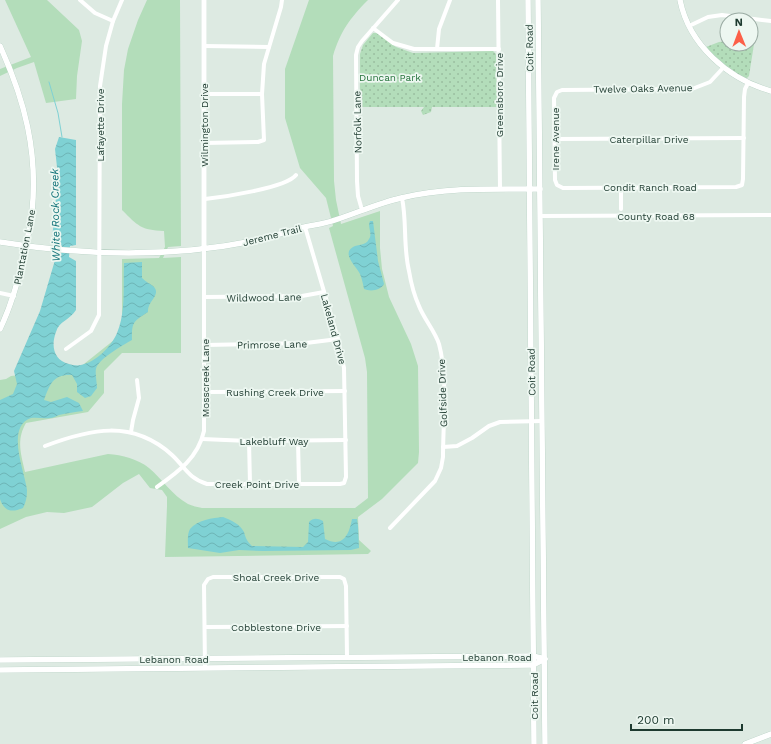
<svg xmlns="http://www.w3.org/2000/svg" width="771" height="744" font-family="'Work Sans',sans-serif">
<style>
.grass{fill:#b3ddba}
.park{fill:url(#park-dots)}
.water{fill:url(#water-waves)}
.lines{fill:none;stroke-linecap:round;stroke-linejoin:round}
.stream{stroke:#7fd1d4;stroke-width:1}
.secondary-casing{stroke:#afcbbd;stroke-width:6}
.street{stroke:#fff;stroke-width:4}
.secondary{stroke:#fff;stroke-width:5.5}
.labels{text-anchor:middle;stroke-width:3.5;stroke-linejoin:round;paint-order:stroke}
.street-label{font-size:10px;fill:#1d3a2f;stroke:#edf7f1}
.park-label{font-size:10px;fill:#25733b;stroke:#edf7f1}
.water-label{font-size:11px;font-style:italic;fill:#147479;stroke:#edf7f1}
</style>
<defs>
<pattern id="park-dots" width="8" height="8" patternUnits="userSpaceOnUse"><rect width="8" height="8" fill="#b3ddba"/><path d="M2 2h.1M6 6h.1" fill="none" stroke="#9abea0" stroke-width="1.8" stroke-linecap="round"/></pattern>
<pattern id="water-waves" width="16" height="10" patternUnits="userSpaceOnUse"><rect width="16" height="10" fill="#7fd1d4"/><path d="M0 5q4-4 8 0t8 0" fill="none" stroke="#6db4b6"/></pattern>
</defs>
<rect width="100%" height="100%" fill="#ddeae2"/>
<g class="grass">
<path d="M5 0H47L79 30 82 41 77 76 76 99 46 103 34 62 17 68 0 76V69L31 57Z"/>
<path d="M147 0H180L181 246 168 247 163 258 181 257V353H122L104 371V393L88 412 26 423C16 440 21 454 25 472L108 454C122 455 138 459 149 468 162 479 172 495 188 504 192 506 198 507 202 508H355L368 498 367 372 365 358 329 228 333 226 326 198 300 168 285 118V69L309 0H368C350 18 340 32 333 56L334 181 336 200 341 224 380 211V248L382 269 389 297 411 344 418 366 419 452 418 463 382 499 358 517 359 540 371 551 368 554 165 557 167 506V497L162 490 150 488 139 474 123 483 92 507 64 513 47 512 26 517 0 529V380L6 379 11 376 79 368 119 336 122 320V259L159 258 165 247 164 231C141 230 138 226 122 210V104L124 70 128 49 138 20Z"/>
</g>
<g class="park">
<path d="M373 33H377L396 47 413 53 493 51 496 54 497 107H432L431 112 423 115 421 111 424 107H360V54L363 45Z"/>
<path d="M727 41V44H754L749 76 745 80 719 61 706 47 719 42Z"/>
</g>
<g class="water">
<path d="M59 137 76 140V245L70 246 69 257 76 261V310C70 320 59 321 56 332 51 345 53 360 69 364 72 365 77 366 81 365 96 362 111 347 117 333 126 312 123 287 124 263L142 262V278C146 282 149 283 153 286 161 293 151 300 149 306 148 308 148 310 148 312 132 322 132 323 132 340 123 345 98 359 96 369 95 372 97 384 97 388L91 396 85 398 77 392V384L72 375C53 374 50 384 44 400L51 402 67 397 79 403 83 411C75 412 67 413 59 415 56 416 53 418 50 418 44 419 37 417 31 418 5 427 25 472 27 490 27 497 26 502 23 508 11 513 4 511 0 499V400L13 394 17 384 14 371 40 311 55 260 60 257 62 246 52 240 58 176 55 149Z"/>
<path d="M370 221H373L378 261 384 284C381 290 371 292 364 289 363 284 362 279 360 274 357 267 341 254 353 247 358 244 366 246 369 239 373 233 367 227 370 221Z"/>
<path d="M223 517C231 520 240 524 244 532 246 539 247 541 252 546L303 547 308 542 309 522C313 518 317 518 323 521L325 539C343 548 349 535 352 519H357L358 526 359 548 351 550 263 551 239 550 220 553 188 548C188 543 187 534 190 529 197 520 213 518 223 517Z"/>
</g>
<g class="lines">
<path class="stream" d="M49 82 58 113 62 137"/>
<g class="secondary-casing">
<g id="secondary">
<path d="M204 0V249"/>
<path d="M528 0 534 744"/>
<path d="M538 0 545 744"/>
<path d="M680 0C689 45 728 79 771 91"/>
<path d="M0 46C25 101 38 152 32 212 31 223 28 234 26 245 20 275 13 302 0 329"/>
<path d="M0 242C85 256 169 258 253 241 269 238 284 232 300 228 312 225 324 224 335 220 357 213 379 203 401 198 446 187 494 189 540 189"/>
<path d="M0 660 533 656 545 659"/>
<path d="M0 670 533 665 545 659"/>
<path d="M745 744 771 734"/>
</g>
</g>
<g class="street">
<path d="M80 0 95 13 113 21"/>
<path d="M498 0 500 189"/>
<path d="M689 26 708 17 722 15 771 21"/>
<path d="M373 28 393 43 414 49H499"/>
<path d="M204 46 269 47"/>
<path d="M437 49 439 29 450 0"/>
<path d="M723 68 710 82 692 89 562 90 557 92 554 98 555 180 557 185 563 188 736 187 742 185 743 179 744 97 745 89 748 83"/>
<path d="M204 94H262"/>
<path d="M555 139 744 138"/>
<path d="M204 143 258 142 264 140 262 94 264 64 281 7 282 0"/>
<path d="M205 199C223 197 286 188 296 175"/>
<path d="M621 209V188"/>
<path d="M362 210 358 196 357 181 356 55 358 47 362 41 398 0"/>
<path d="M541 216 771 215"/>
<path d="M0 293 14 296"/>
<path d="M204 297 302 296 324 292"/>
<path d="M205 345 306 343 338 339"/>
<path d="M66 349 91 331 99 315 100 86 106 46 113 21 122 0"/>
<path d="M205 392 345 391"/>
<path d="M131 432 133 420 139 398 137 380"/>
<path d="M202 439 249 441 346 440"/>
<path d="M249 441 250 484"/>
<path d="M298 441 299 484"/>
<path d="M45 446C90 429 132 419 172 455 185 467 188 478 207 484H340L344 483 346 477 344 368 338 339 305 227"/>
<path d="M443 447 457 446 472 438 489 426 500 422 542 421"/>
<path d="M157 487C178 472 198 458 204 431V249"/>
<path d="M390 528 435 481 441 468 443 457C443 423 448 377 439 344 435 331 424 319 419 306 414 295 411 283 409 271 403 246 407 222 402 198"/>
<path d="M205 627 347 626"/>
<path d="M205 668 204 585 208 579 213 577H340L344 579 346 586 347 657"/>
</g>
<use href="#secondary" class="secondary"/>
</g>
<g class="labels">
<g class="street-label">
<text transform="translate(529 48) rotate(-91)" y="4">Coit Road</text>
<text transform="translate(643 88) rotate(-1)" y="4">Twelve Oaks Avenue</text>
<text transform="translate(499 95) rotate(-90)" y="4">Greensboro Drive</text>
<text transform="translate(357 122) rotate(-91)" y="4">Norfolk Lane</text>
<text transform="translate(100 125) rotate(-90)" y="4">Lafayette Drive</text>
<text transform="translate(204 125) rotate(-90)" y="4">Wilmington Drive</text>
<text transform="translate(555 139) rotate(-90)" y="4">Irene Avenue</text>
<text x="649" y="143">Caterpillar Drive</text>
<text x="650" y="191">Condit Ranch Road</text>
<text x="656" y="220">County Road 68</text>
<text transform="translate(272 235) rotate(-14)" y="4">Jereme Trail</text>
<text transform="translate(24 247) rotate(-79)" y="4">Plantation Lane</text>
<text transform="translate(264 297) rotate(-1)" y="4">Wildwood Lane</text>
<text transform="translate(334 329) rotate(75)" y="4">Lakeland Drive</text>
<text transform="translate(272 344) rotate(-1)" y="4">Primrose Lane</text>
<text transform="translate(531 372) rotate(-91)" y="4">Coit Road</text>
<text transform="translate(205 378) rotate(-90)" y="4">Mosscreek Lane</text>
<text x="275" y="396">Rushing Creek Drive</text>
<text transform="translate(442 393) rotate(-92)" y="4">Golfside Drive</text>
<text x="274" y="445">Lakebluff Way</text>
<text x="257" y="488">Creek Point Drive</text>
<text x="276" y="581">Shoal Creek Drive</text>
<text x="276" y="631">Cobblestone Drive</text>
<text x="497" y="661">Lebanon Road</text>
<text x="174" y="663">Lebanon Road</text>
<text transform="translate(534 696) rotate(-90)" y="4">Coit Road</text>
</g>
<g class="park-label">
<text x="390" y="81">Duncan Park</text>
</g>
<g class="water-label">
<text transform="translate(55 215) rotate(-91)" y="4">White Rock Creek</text>
</g>
</g>
<g transform="translate(739 32) rotate(359)"><circle r="19" fill="#edf7f1" stroke="#9aaba3"/>
<path d="M0-3L7 15L0 10L-7 15Z" fill="#fc6048"/>
<text y="-6" font-size="11" font-weight="bold" text-anchor="middle" fill="#1d3a2f">N</text>
</g>
<path d="M631 724v6h111v-6" fill="none" stroke="#1d3a2f" stroke-width="2"/>
<text x="637" y="724" font-size="12" fill="#1d3a2f" stroke="#edf7f1" stroke-width="3" paint-order="stroke">200 m</text>
</svg>
